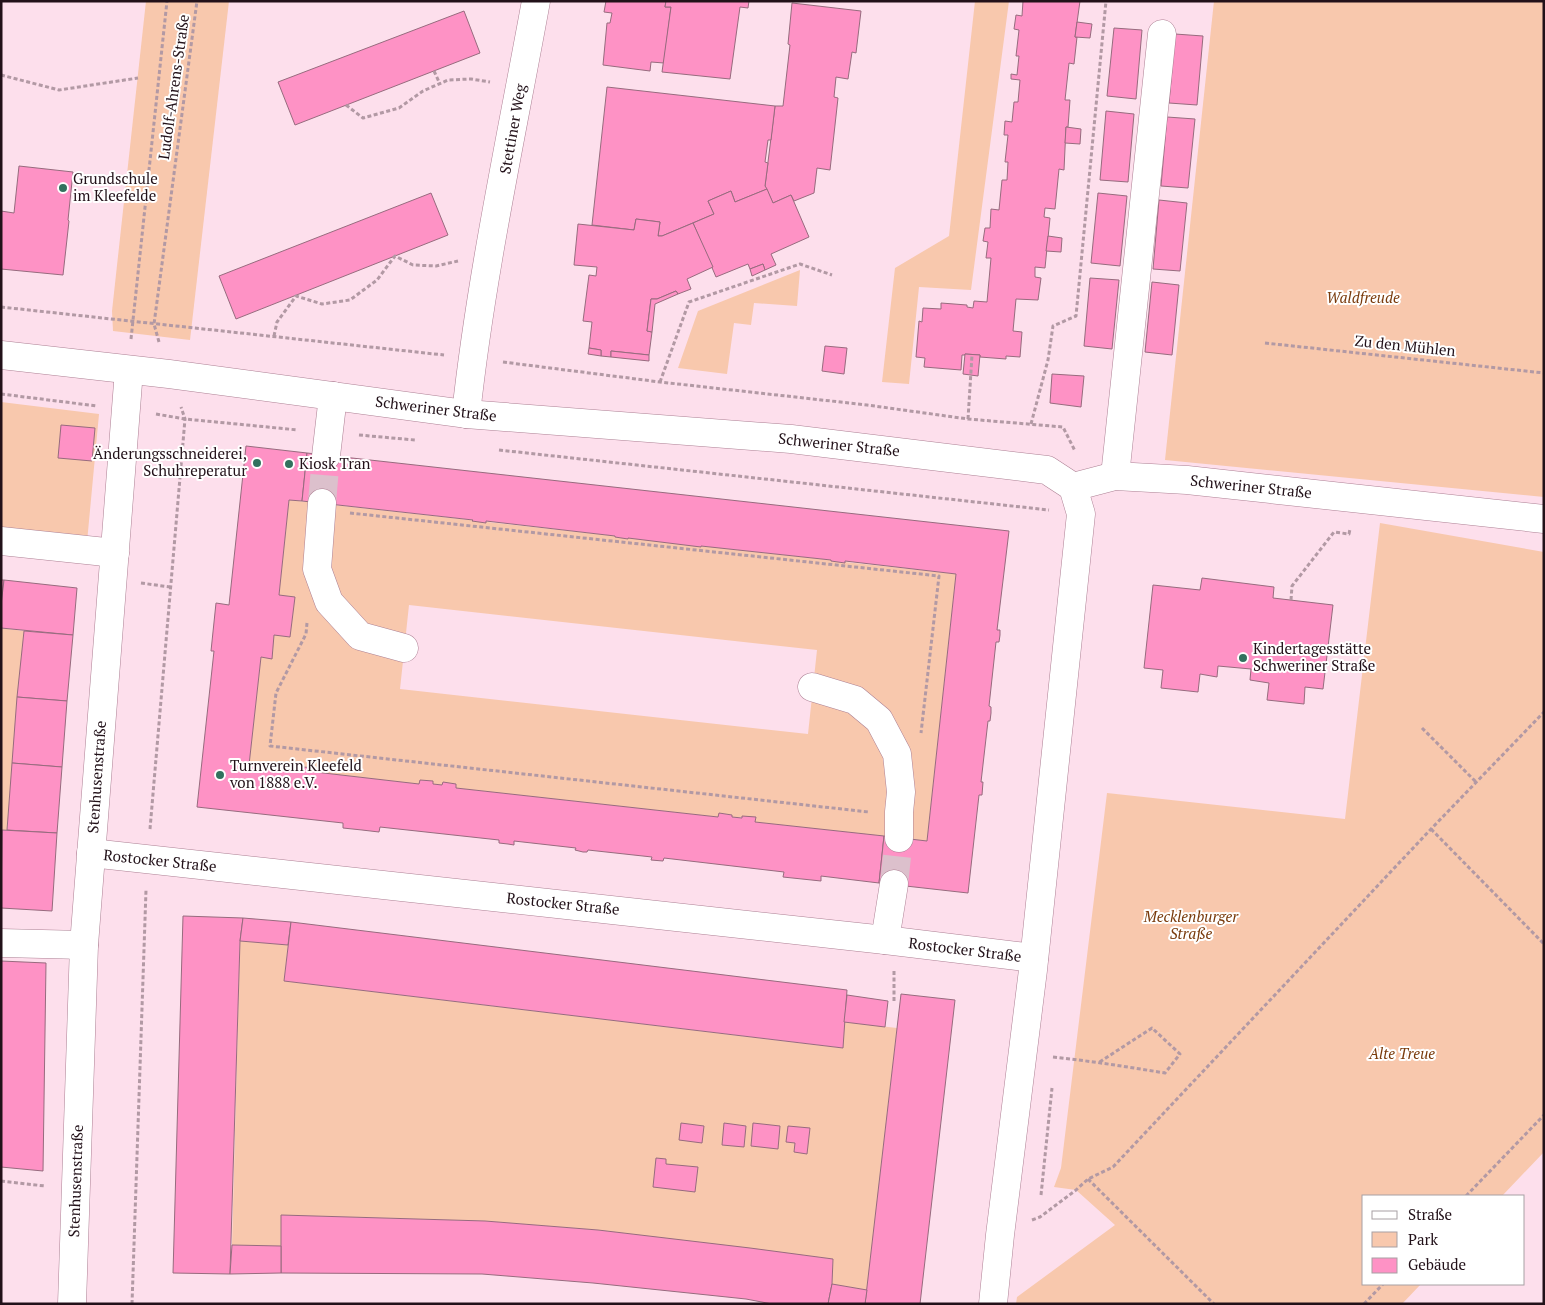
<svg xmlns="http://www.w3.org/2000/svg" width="1545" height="1305" font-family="'PT Serif',serif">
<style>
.green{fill:#f8c8ad;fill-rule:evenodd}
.building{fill:#fe92c5;stroke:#976b7e}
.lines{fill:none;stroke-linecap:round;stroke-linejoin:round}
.minor-tunnel{stroke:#dcc0cc;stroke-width:28;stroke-dasharray:28 14;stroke-linecap:butt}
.minor-casing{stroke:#ad8094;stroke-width:29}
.path{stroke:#b299a4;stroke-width:3;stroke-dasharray:4 2.5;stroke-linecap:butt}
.minor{stroke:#fff;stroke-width:28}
.poi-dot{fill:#32715e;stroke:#fff;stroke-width:2}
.labels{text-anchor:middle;stroke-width:4;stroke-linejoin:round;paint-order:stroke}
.street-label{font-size:15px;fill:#221119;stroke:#fff}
.poi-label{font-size:15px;fill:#221119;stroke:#fff;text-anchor:start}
.park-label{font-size:15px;font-style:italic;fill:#793a0b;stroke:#fff}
</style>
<rect width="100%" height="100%" fill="#fddfec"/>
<g class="green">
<path d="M146 1H229L190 340 113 331 112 311Z"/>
<path d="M975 1H1009L971 290 919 287 909 384 882 382 895 268 949 236Z"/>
<path d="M1214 1H1544V497L1165 460Z"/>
<path d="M800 270 797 306 754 303 751 325 734 323 727 374 678 368 698 311Z"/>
<path d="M1 402 99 414 87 542 1 533Z"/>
<path d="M289 500 615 536V537L628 539V538L831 560V561L844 563 845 562 956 574 927 841 755 822 756 817H732V815L720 813 718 817 456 788V784L443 782 442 785 433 784V781L420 780 419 784 315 772V768L303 767 302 769 293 768V766L280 764 279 768 249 765 261 657 272 658 274 635 290 637 295 597 279 595ZM409 605 817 650 808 734 400 689Z"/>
<path d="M1380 523 1544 552V1152L1502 1196H1364V1284H1421L1402 1304H1016L1017 1297 1115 1225 1076 1190 1054 1187 1061 1168 1107 793 1345 819Z"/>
<path d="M1 628 24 631 7 830H2L1 841Z"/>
<path d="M240 941 288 945 284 981 842 1048 844 1022 897 1028 867 1290 832 1284 833 1259 598 1230 485 1221 281 1215V1246L232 1245Z"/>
</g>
<g class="building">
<path d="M606 1H666L665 7H671L664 63 651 62 650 71 603 65 607 23H610L612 13 604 12Z"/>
<path d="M666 1H749L748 8 740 7 730 79 662 72 671 7H665Z"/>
<path d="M1023 1H1080L1075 37H1077L1074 64 1069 63 1065 100H1070L1068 127H1066L1064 170 1059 169 1055 209 1045 208 1044 217 1050 218 1045 268 1035 267V277L1041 278 1038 300 1016 299 1013 331 1022 332 1020 357 1006 356V359L980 357V355L965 354V355H962L961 370 924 367 925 358 916 357 919 321 922 322 923 308 941 309V303L967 305V307L973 308 974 301 987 302 991 258H986L988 242 983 241 985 228H990L991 209 999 210 1002 180H1007L1008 162H1005L1008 135H1004L1005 121 1012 122 1014 102H1018L1020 80 1011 79V74L1017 75 1019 56H1016L1019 30 1014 29 1016 15 1022 16Z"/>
<path d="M792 3 861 11 856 53 852 52 848 79 836 77 834 97 838 98 830 170 817 168 814 193 794 201 791 195 773 203 765 186 775 106H783L790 45 788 44Z"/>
<path d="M464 11 480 53 295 125 278 82Z"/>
<path d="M1077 22 1092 24 1090 38 1075 37Z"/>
<path d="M1114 28 1142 30 1136 99 1107 96Z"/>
<path d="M1175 34 1203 36 1197 105 1169 103Z"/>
<path d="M607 87 775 106 771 140H768L765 162 768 163 765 186 767 189 735 202 731 191 708 201 714 214 662 236H658L660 222 636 219 634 230 592 225Z"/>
<path d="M1106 111 1134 114 1128 182 1100 180Z"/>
<path d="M1167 117 1195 119 1188 188 1161 186Z"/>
<path d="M1066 127 1081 129 1080 144 1065 143Z"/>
<path d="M19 166 73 172 68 220 69 221 63 275 1 269V211L14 213Z"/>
<path d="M767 189 773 203 791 195 809 237 771 254 776 265 765 270 763 264 750 269 748 264 716 277 693 223 714 214 708 201 731 191 735 202Z"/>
<path d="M431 193 448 235 236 319 219 276Z"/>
<path d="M1098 193 1127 196 1120 266 1091 263Z"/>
<path d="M1159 200 1187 203 1180 271 1153 269Z"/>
<path d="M636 219 660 222 658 236H662L693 223 713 267 687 279 691 289 678 294 676 291 657 299H651L647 331 652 332 649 355 611 351V357L601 356V350L589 348 592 322 583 321 589 275 596 276 597 267 574 265 578 224 634 230Z"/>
<path d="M1048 236 1062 238 1061 252 1046 251Z"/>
<path d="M763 264 765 270 752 276 750 269Z"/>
<path d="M1090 278 1119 280 1112 349 1084 346Z"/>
<path d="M1152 282 1179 285 1172 355 1145 352Z"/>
<path d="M676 291 678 294 655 304 652 332 647 331 651 299H657Z"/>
<path d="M825 346 847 348 844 374 822 371Z"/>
<path d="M589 348 601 350V356L588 354Z"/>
<path d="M611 351 649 355V361L611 357Z"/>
<path d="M965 354 980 355 978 376 963 374Z"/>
<path d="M1052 374 1084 376 1081 407 1050 403Z"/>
<path d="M61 425 95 428 92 461 58 458Z"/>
<path d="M246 446 307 453 302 501 289 500 279 595 295 597 290 637 274 635 272 659 261 657 249 765 279 768V764L294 766 293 768 302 769 303 767 316 768 315 772 419 784 420 780 433 781V784L442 785 443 782 456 784V788L718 817 719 813 732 815V817L742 818V816L756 817 755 822 884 836 879 883 821 876V881L783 877 784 872 664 858 663 861 651 860 652 857 588 850 587 852H583L575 850 576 848 514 841V845L508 844 499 843V840L380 827 379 832 362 830 343 828V823L197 807 214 651H211L216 603 229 605Z"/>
<path d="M307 453 1009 531 997 630H1000V635L999 642H996L989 706 991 707V713L990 721H988L981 782H983L982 795H979L968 893 879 883 884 836 927 841 956 574 845 561V563L831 561V560L701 546V547L628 538V539L615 537V536L486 521V523L472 521 473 520 302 501Z"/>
<path d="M1202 578 1274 587 1273 598 1333 605 1323 689 1305 687 1304 704 1267 700 1269 683 1250 680 1251 669 1218 666 1217 677 1200 674 1198 692 1161 688 1163 670 1144 668 1153 585 1200 590Z"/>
<path d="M1 580H4L1 605Z"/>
<path d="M4 580 77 588 73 635 1 628V605Z"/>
<path d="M24 631 73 635 67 701 17 697Z"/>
<path d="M17 697 67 701 62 767 12 763Z"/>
<path d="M12 763 62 767 57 833 7 830Z"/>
<path d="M2 830 57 833 52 911 1 908Z"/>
<path d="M183 916 243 918 240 941 230 1274 173 1273Z"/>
<path d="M243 918 291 922 288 945 240 941Z"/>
<path d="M291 922 847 990 843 1048 284 981Z"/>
<path d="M1 961 46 963 43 1171 1 1167Z"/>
<path d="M901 994 955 1000 920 1304H865Z"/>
<path d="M847 995 888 1001 885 1027 844 1022Z"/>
<path d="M681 1123 704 1126 702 1143 679 1140Z"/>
<path d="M724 1123 746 1126 744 1147 722 1145Z"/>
<path d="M753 1123 780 1126 778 1149 751 1146Z"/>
<path d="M788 1126 810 1128 807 1154 794 1152 795 1143 786 1142Z"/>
<path d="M656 1158 666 1159V1164L698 1167 695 1192 653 1187Z"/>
<path d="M281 1215 485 1221 598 1230 750 1248 833 1259 832 1284 828 1304H772L746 1299 593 1283 482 1274 281 1273Z"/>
<path d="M232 1245 281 1246V1273L230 1274Z"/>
<path d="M832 1284 867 1290 865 1304H828Z"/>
</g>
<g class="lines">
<g class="minor-tunnel">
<path d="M322 503 326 456"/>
<path d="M894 884 899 838"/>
</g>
<g class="minor-casing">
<g id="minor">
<path d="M1 355 169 374 466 414 791 439 1047 470 1073 487 1115 476 1187 480 1544 519"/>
<path d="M466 414C481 276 511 138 536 1"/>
<path d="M326 456 333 396"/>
<path d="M1115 476 1162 34"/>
<path d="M322 503 317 569 329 602 360 636 404 648"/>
<path d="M1 541 115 553"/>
<path d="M812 687 855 700 879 720 897 754 901 792 899 812V838"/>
<path d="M91 853 885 940 1034 958"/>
<path d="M885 940 894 884"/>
<path d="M1 943 84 945"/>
<path d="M72 1304 84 945 129 370"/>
<path d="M993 1304 1000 1235 1033 970 1081 514 1073 487"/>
</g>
</g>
<g class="path">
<path d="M434 71 440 84"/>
<path d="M1 75 59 90 138 78"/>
<path d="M346 105 363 118 399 108 423 91 448 80 471 79 490 82"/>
<path d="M1 307 444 355"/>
<path d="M274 336 277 322 296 296 322 304 350 300 377 280 395 256 413 265 436 266 458 261"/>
<path d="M131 339 167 1"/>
<path d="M159 342 154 324 197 1"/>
<path d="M1265 343 1544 373"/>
<path d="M503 362 660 382 867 405 968 419 1063 427 1075 451"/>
<path d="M660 382 689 302 800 264 832 275"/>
<path d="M1 394 97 406"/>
<path d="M156 414 185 419 298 430"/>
<path d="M968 419 972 355"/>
<path d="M1031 424 1048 360 1053 326 1076 316 1106 1"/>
<path d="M359 435 415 440"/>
<path d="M499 450 1049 510"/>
<path d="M350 513 939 576 921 733"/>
<path d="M141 583 170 587"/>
<path d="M1291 600 1292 586 1334 532 1349 534 1350 529"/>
<path d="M307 623 306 634 276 693 270 746 869 812"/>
<path d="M1422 728 1477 783"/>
<path d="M150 829 185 419 181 407"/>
<path d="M1431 829 1544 944"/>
<path d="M894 971V1002"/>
<path d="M1053 1057C1091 1061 1128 1067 1165 1073L1180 1054 1152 1028 1098 1063"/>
<path d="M1088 1179 1214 1304"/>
<path d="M1 1181 45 1186"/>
<path d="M1041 1195 1052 1088"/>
<path d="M1466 1196 1544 1115"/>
<path d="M1032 1220 1040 1217 1076 1190 1088 1179 1113 1167 1431 829 1544 712"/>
<path d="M132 1304 146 890"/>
<path d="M1364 1304 1383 1284"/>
</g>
<use href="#minor" class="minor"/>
</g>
<g class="poi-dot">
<circle cx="63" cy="188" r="5"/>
<circle cx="257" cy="463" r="5"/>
<circle cx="289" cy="464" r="5"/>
<circle cx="1243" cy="658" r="5"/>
<circle cx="220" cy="775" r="5"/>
</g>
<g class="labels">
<g class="street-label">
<text transform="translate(174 87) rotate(-82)" y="5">Ludolf-Ahrens-Straße</text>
<text transform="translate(513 129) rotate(-80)" y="5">Stettiner Weg</text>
<text transform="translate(1405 346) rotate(6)" y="5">Zu den Mühlen</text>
<text transform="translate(436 409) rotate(7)" y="5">Schweriner Straße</text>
<text transform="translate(839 445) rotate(6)" y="5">Schweriner Straße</text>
<text transform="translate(1251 487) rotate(6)" y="5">Schweriner Straße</text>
<text transform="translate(97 777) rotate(-86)" y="5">Stenhusenstraße</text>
<text transform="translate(160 861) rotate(6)" y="5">Rostocker Straße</text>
<text transform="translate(563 904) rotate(6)" y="5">Rostocker Straße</text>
<text transform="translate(965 950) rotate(7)" y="5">Rostocker Straße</text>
<text transform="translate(76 1181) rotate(-88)" y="5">Stenhusenstraße</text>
</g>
<g class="poi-label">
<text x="73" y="184">Grundschule<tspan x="73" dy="17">im Kleefelde</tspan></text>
<text x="247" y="459" text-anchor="end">Änderungsschneiderei,<tspan x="247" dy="17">Schuhreperatur</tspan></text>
<text x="299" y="469">Kiosk Tran</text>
<text x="1253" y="654">Kindertagesstätte<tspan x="1253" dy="17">Schweriner Straße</tspan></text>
<text x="230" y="771">Turnverein Kleefeld<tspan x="230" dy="17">von 1888 e.V.</tspan></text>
</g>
<g class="park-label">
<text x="1363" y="303">Waldfreude</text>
<text x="1191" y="922">Mecklenburger<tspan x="1191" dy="17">Straße</tspan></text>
<text x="1402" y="1059">Alte Treue</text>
</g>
</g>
<rect width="1545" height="1305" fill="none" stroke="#221119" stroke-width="5"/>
<rect x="1362" y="1195" width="162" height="90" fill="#ffffff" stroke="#a7a0a3"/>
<rect x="1372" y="1211" width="25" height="8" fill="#ffffff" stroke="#a7a0a3"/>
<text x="1408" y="1220" font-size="15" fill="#221119">Straße</text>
<rect x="1372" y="1232" width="25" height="15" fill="#f8c8ad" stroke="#a7a0a3"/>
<text x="1408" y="1245" font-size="15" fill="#221119">Park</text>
<rect x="1372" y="1258" width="25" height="15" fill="#fe92c5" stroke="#a7a0a3"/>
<text x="1408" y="1270" font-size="15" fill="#221119">Gebäude</text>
</svg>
